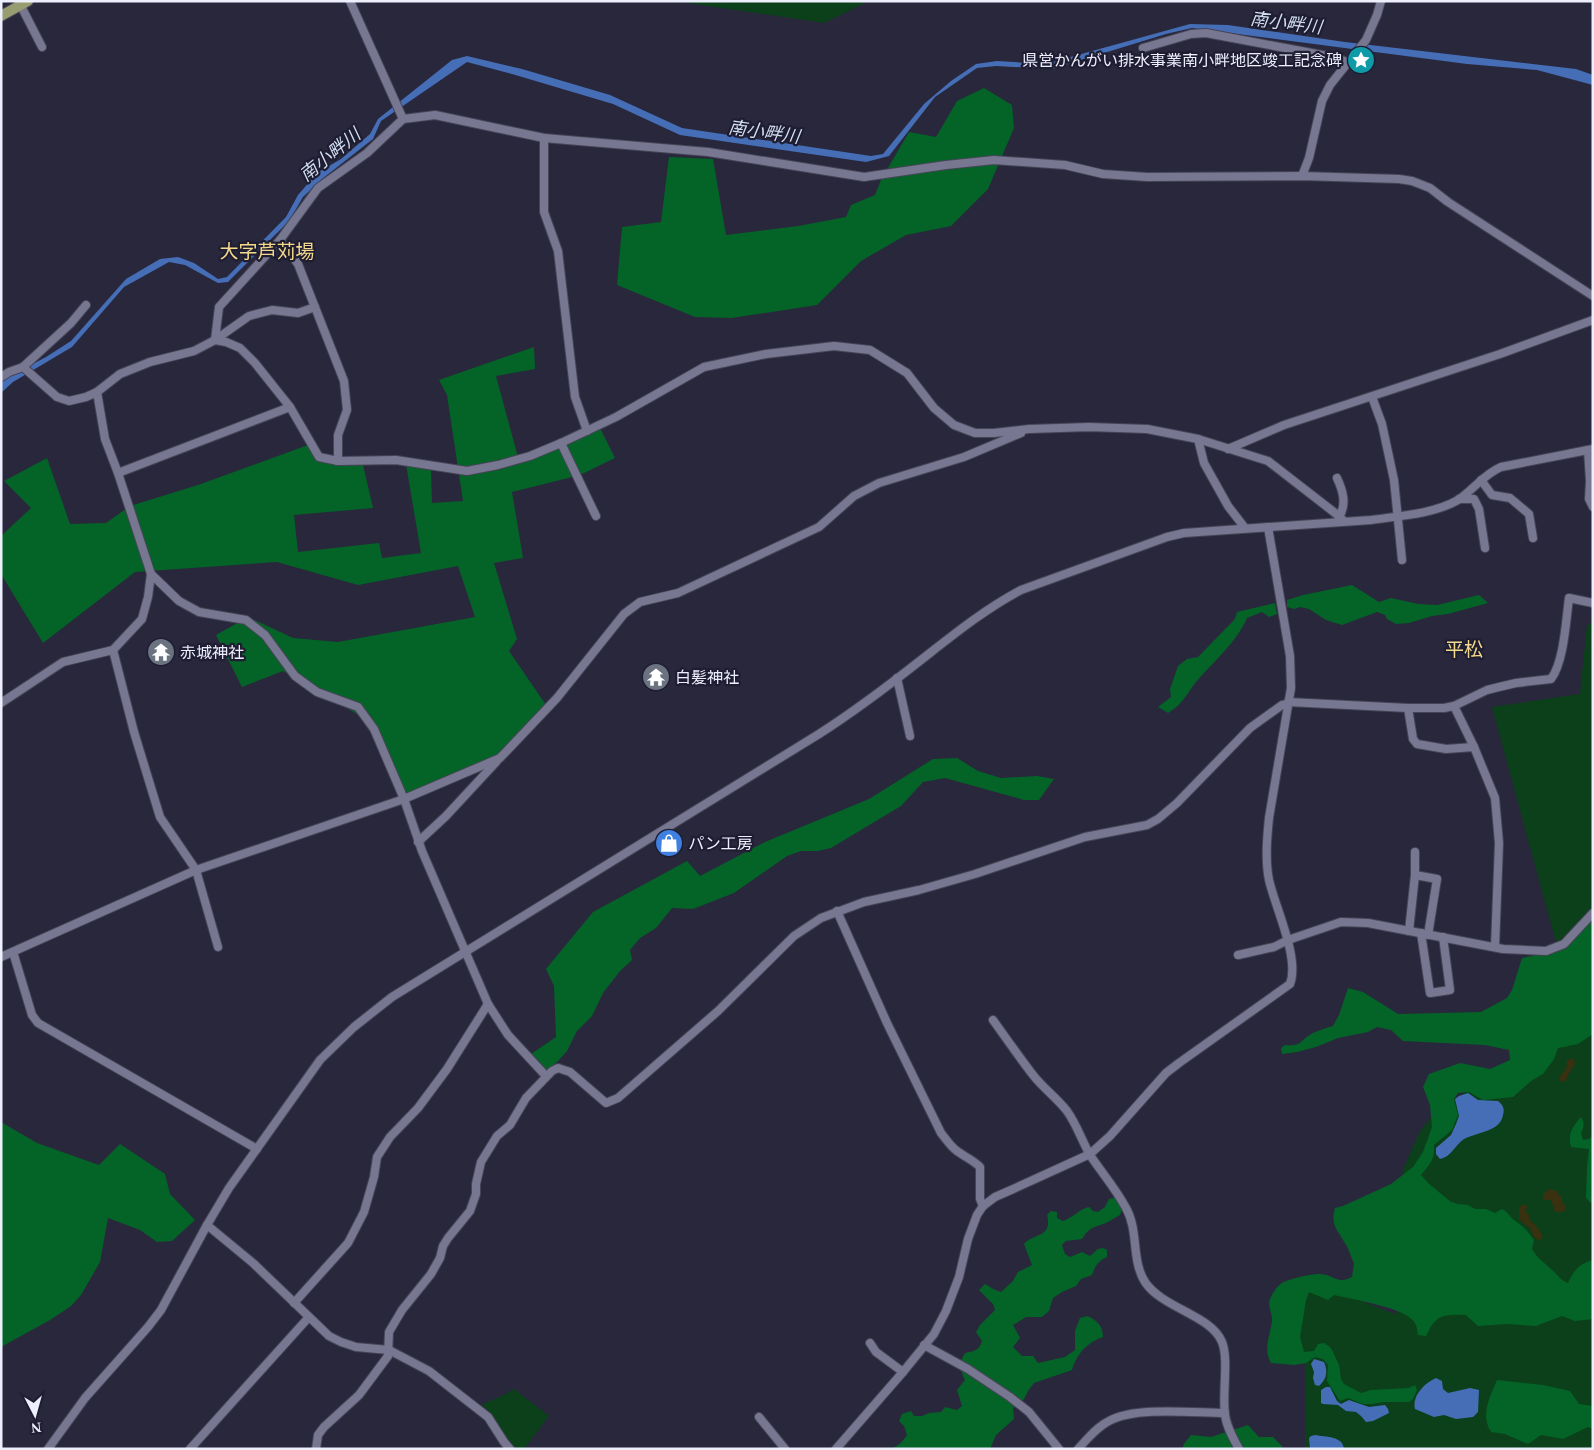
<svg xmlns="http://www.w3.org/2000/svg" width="1594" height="1450" font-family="'Times New Roman','Noto Sans JP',serif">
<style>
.green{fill:#0b401a}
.forest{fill:#046427}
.sand{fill:#393110}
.water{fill:#456eb6}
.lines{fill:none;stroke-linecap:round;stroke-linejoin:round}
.minor-casing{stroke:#464557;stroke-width:10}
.major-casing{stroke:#464557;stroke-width:12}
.minor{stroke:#787791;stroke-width:8}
.major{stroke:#979d71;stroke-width:10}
.labels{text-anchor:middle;stroke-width:4.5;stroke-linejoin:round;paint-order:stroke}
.poi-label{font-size:16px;fill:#eeeffd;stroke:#1e1d32;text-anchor:start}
.water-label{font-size:18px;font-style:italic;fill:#d1ddf1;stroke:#1e1d32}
.quarter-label{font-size:19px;fill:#f4d98c;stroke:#1e1d32}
</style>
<rect width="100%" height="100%" fill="#28273c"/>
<g class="green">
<path d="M675 1H869L824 23Z"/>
<path d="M1593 623V1449H1305V1357L1292 1359 1308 1290 1344 1294 1394 1314 1463 1273 1402 1172 1419 1133 1434 1113 1576 1016 1492 707 1580 694 1587 624Z"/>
<path d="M514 1389 549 1416 524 1449H515L506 1439 491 1413 481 1405 504 1395Z"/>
</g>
<g class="forest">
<path d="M984 88 1012 105 1014 128 988 189 951 226 906 235 861 261 817 305 732 318 695 317 617 285 622 227 661 222 669 157 713 159 726 235 798 226 846 217 851 205 875 195 881 180 909 132 936 137 957 101Z"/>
<path d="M534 347 535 369 496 376 519 461 600 428 615 458 580 475 512 492 523 558 494 563 517 639 509 651 546 705 498 755 404 796 367 720 283 671 242 687 216 635 248 617 293 638 338 642 475 617 458 566 358 585 277 562 135 572 43 643 1 574V536L31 508 4 481 47 458 70 524 106 523 130 506 198 485 308 445 318 460 363 465 373 508 294 515 298 552 379 543 382 558 421 553 406 464 431 469 432 503 463 501 447 395 439 380Z"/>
<path d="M1352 585 1379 602 1391 598 1418 604 1437 605 1479 595 1488 603 1448 614 1432 616 1409 623 1396 624 1387 619 1385 615 1377 612 1342 625 1326 620 1309 609 1300 607 1294 609 1287 607V600L1303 595Z"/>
<path d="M1275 603 1277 614 1269 617 1262 612 1247 618C1237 642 1213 662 1196 682 1185 696 1184 703 1168 713L1158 707 1171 697 1170 689 1178 666 1187 659 1198 657 1235 619 1237 612Z"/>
<path d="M957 758 978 771 1001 778 1037 776 1054 779 1039 800H1024L945 778 923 782 901 806 831 848 818 851H801L787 856 734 893 693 909 672 908 656 928 640 938 630 950 632 960 620 971 603 993 592 1016 577 1031 567 1051 558 1061 546 1071 539 1061 531 1054 556 1037 554 986 546 969 593 912 687 861 700 876 765 842 869 799 933 759Z"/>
<path d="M1593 920V1034L1578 1044 1558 1048 1554 1059 1543 1074 1531 1081 1513 1097 1483 1100 1469 1092 1458 1093 1454 1099 1458 1115 1452 1130 1434 1145C1435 1160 1430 1164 1421 1175L1428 1183 1451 1202 1458 1204 1468 1205 1475 1209H1486L1495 1213 1502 1209C1508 1212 1509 1216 1514 1220 1524 1227 1526 1229 1534 1240L1532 1249C1538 1259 1544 1262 1552 1270 1558 1275 1560 1280 1568 1283 1574 1270 1579 1264 1593 1260V1319L1575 1321 1562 1316 1536 1326 1507 1324 1478 1326 1466 1315C1444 1314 1436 1314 1426 1336L1418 1335C1417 1331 1417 1326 1415 1323 1408 1308 1351 1299 1334 1295L1328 1300 1309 1292 1306 1300 1300 1337 1304 1352 1314 1351 1318 1344 1324 1343 1330 1347 1333 1352 1339 1365 1341 1379 1344 1384 1361 1393 1371 1390 1409 1388 1415 1385 1417 1390 1413 1399 1409 1402H1384L1372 1404H1363L1348 1398 1340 1401 1327 1381 1328 1365 1323 1359 1315 1357 1306 1363 1294 1365 1271 1363C1263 1349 1270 1336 1272 1321 1273 1314 1267 1307 1270 1299 1272 1294 1277 1286 1282 1283 1288 1279 1311 1274 1319 1274 1333 1274 1337 1285 1352 1277L1354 1263C1350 1256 1350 1251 1346 1245 1338 1230 1330 1226 1335 1208L1343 1206 1391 1184 1413 1167 1423 1152 1432 1127 1430 1105 1423 1087 1429 1074 1460 1063 1490 1069 1510 1060 1509 1050 1485 1045 1403 1041 1391 1030 1377 1027 1368 1032 1338 1038 1316 1047 1297 1052 1282 1054 1281 1048 1285 1045C1302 1047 1300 1040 1313 1033 1319 1030 1326 1028 1333 1026L1339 1015 1348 988 1363 992 1398 1014 1481 1012 1507 998 1512 990 1522 958 1565 949Z"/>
<path d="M1581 1117C1585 1123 1584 1127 1581 1133L1583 1140 1589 1139 1593 1136V1202L1591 1203 1586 1198 1587 1167 1589 1149 1571 1147C1567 1134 1573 1126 1581 1117Z"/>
<path d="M1 1122 37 1143 99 1165 120 1144 165 1174 170 1194 195 1220 172 1241 157 1242 140 1230 108 1218 100 1262 81 1295 71 1306 50 1320 1 1347Z"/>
<path d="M1117 1197 1123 1207 1120 1215 1106 1223 1092 1228 1086 1233 1082 1239 1066 1241 1062 1245 1065 1254 1070 1257 1082 1252 1090 1256 1098 1249 1103 1248 1107 1250V1257C1098 1261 1095 1266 1092 1275L1081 1279 1076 1286 1062 1292 1053 1298 1049 1311 1042 1317H1026L1013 1325 1020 1338 1013 1347 1022 1356H1033L1038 1363 1065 1357 1075 1350V1331L1080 1318 1087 1316C1097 1320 1103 1326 1103 1337 1087 1342 1076 1355 1072 1370L1034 1383 1028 1391 1024 1399 1013 1408 1014 1419 996 1435 990 1449H889C898 1447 902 1442 907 1435L904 1426 899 1421 902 1414 911 1411 914 1416H922L929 1413 941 1412 945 1407 957 1410 962 1406 957 1390 965 1380C960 1370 959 1362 965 1353 974 1351 979 1351 982 1341L976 1332 980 1325 995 1310 993 1304 979 1290 985 1284 993 1289 1001 1292 1013 1281 1018 1272 1032 1265 1024 1244C1033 1233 1053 1238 1047 1215L1051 1211 1057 1212V1218L1063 1221C1073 1218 1079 1209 1089 1207L1093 1211 1098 1212 1105 1207 1109 1199Z"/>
<path d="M1497 1380 1543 1385 1570 1391 1579 1404 1593 1406V1429L1588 1427 1563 1439 1541 1435 1528 1444 1505 1434 1491 1432C1480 1415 1490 1397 1497 1380Z"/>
<path d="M1248 1425 1259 1437H1273L1282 1446V1449H1182L1184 1444 1191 1435 1211 1437Z"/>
</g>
<g class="sand">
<path d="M1572 1058 1575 1061C1575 1068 1567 1073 1566 1081L1561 1082 1559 1077 1566 1069 1567 1061Z"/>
<path d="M1549 1189 1557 1191 1559 1195 1562 1196V1201L1566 1207 1564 1212H1555L1551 1200H1543V1195Z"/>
<path d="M1524 1204 1527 1206 1526 1212 1529 1215V1220C1537 1225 1538 1229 1543 1236L1540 1241 1534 1237 1531 1229 1519 1219V1207Z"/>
</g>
<g class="water">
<path d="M1190 24 1228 25 1345 42 1576 69 1593 75V85L1537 70 1467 64 1192 28 1166 34 1052 69 996 66 977 68 935 97 889 156 866 162 680 135 613 104 512 74 467 62 381 121 373 139 322 179 303 197 289 221 228 282 218 283 185 265 169 262 124 287 72 347 13 382 1 393V382L4 379 46 357 71 341 126 279 160 259 178 257 194 263 218 279 227 277 286 217 298 195 317 173 341 159 370 134 378 119 452 60 467 56 522 69 610 95 682 128 871 156 883 154 924 104 951 81 976 64 997 61 1045 64Z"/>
<path d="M1468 1093 1478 1100 1498 1101C1503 1105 1505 1109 1503 1115 1500 1132 1477 1132 1464 1139 1455 1145 1451 1157 1440 1159L1436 1154V1148L1451 1135 1456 1124 1459 1116 1455 1099 1459 1096Z"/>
<path d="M1314 1359 1324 1362C1328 1371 1327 1379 1319 1386L1315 1385 1313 1378 1314 1372 1311 1364Z"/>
<path d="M1436 1378 1442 1381 1443 1389 1448 1393 1470 1388 1479 1390 1478 1412 1473 1417 1456 1419 1444 1415 1434 1417 1415 1409C1412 1395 1425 1383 1436 1378Z"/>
<path d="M1326 1387H1330L1337 1401 1341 1404 1349 1400 1369 1407 1385 1405 1388 1409 1389 1413 1373 1421 1366 1422 1361 1416 1356 1412 1346 1411 1338 1405 1323 1404 1321 1403V1390Z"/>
<path d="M1315 1435C1326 1437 1343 1436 1344 1449H1310L1309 1438 1311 1436Z"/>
</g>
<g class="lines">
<g class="minor-casing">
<g id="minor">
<path d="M350 1 403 119"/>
<path d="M21 6 42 47"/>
<path d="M1143 48 1191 34 1206 33 1338 58 1348 63"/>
<path d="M544 138V212L558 251 575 397 587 431"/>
<path d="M1302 176 1309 158 1322 101 1330 85 1366 40 1377 15 1381 1"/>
<path d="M280 240 298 264 344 381 347 410 338 435V461"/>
<path d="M215 340 219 307 280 240 318 188 367 153 403 119 435 115 544 138 708 152 864 177 946 165 994 160 1065 165 1103 174 1147 177 1302 176 1399 179 1412 181 1430 188 1448 202 1593 296"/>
<path d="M215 340 249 316 272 310 298 313 315 307"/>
<path d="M23 367 71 323 86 305"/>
<path d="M1 377 9 372 23 367 57 397 69 401 86 397 97 392 120 374 150 362 194 351 215 340 226 342 240 348 255 363 290 407 319 457 338 461 396 460 467 471 498 465 530 456 561 443 616 417 704 367 766 354 834 346 870 350 907 373 934 408 954 425 975 433H994L1029 429 1089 427 1147 429 1198 439 1268 461 1335 513 1344 521"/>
<path d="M97 392 105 439 118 473 151 574 179 601 199 612 246 620 265 635 295 676 317 692 358 707 374 729 404 799 422 851 488 1004 508 1035 546 1076"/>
<path d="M1372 397 1382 424 1394 480 1402 560"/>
<path d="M1198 439 1204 463 1228 506 1245 528"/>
<path d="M561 443 596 516"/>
<path d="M1228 449 1284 425 1500 354 1593 320"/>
<path d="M1588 450 1590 481 1589 499 1593 507"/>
<path d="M118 473 290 407"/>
<path d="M1337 478C1343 491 1347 504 1339 517"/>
<path d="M1481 480 1492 495 1510 498 1529 514 1533 538"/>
<path d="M1459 499H1474L1479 509 1485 548"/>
<path d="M113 650 134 732 160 817 196 870 218 947"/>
<path d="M897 678 910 736"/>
<path d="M1288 702 1408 708H1444L1454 706 1487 690 1499 687 1516 683 1551 679C1564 662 1566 620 1569 598L1593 603"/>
<path d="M1 703 63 662 113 650 142 619 148 597 151 574"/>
<path d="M1454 706 1474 747 1495 798 1499 843 1495 947"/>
<path d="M1408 708 1413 739 1417 744 1446 749 1474 747"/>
<path d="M418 842 446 816 497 761"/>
<path d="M1415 875 1437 879 1428 935"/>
<path d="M837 911 887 1023 941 1133C946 1139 950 1146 957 1151 965 1157 973 1160 980 1167V1199L983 1206"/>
<path d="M1409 931 1415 875V852"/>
<path d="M1421 933 1430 993 1450 990 1443 937"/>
<path d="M13 952 32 1015 38 1023 257 1149"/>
<path d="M1238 955 1274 947 1288 940 1341 922 1368 923 1503 949 1546 951 1564 944 1593 913"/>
<path d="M1 957 196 870 404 799 500 758 557 698 624 614 640 602 678 593 819 527 854 496 879 483 964 457 1021 433"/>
<path d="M993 1020C1006 1038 1019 1057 1033 1075 1043 1088 1057 1098 1067 1111 1077 1125 1082 1141 1090 1155 1102 1173 1116 1189 1126 1208 1139 1231 1131 1260 1145 1282 1162 1308 1211 1315 1222 1342 1229 1359 1222 1394 1225 1414 1226 1426 1233 1438 1239 1449"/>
<path d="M207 1225 253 1263 329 1336 341 1342 356 1347 389 1350 429 1371 488 1417 504 1442 510 1449"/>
<path d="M294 1303 348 1243 364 1212 374 1177 377 1157 390 1137 418 1108 447 1069 488 1004"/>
<path d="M870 1343 876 1352 903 1372"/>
<path d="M924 1345 968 1369 1010 1397 1029 1412 1059 1449"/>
<path d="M759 1417 785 1449"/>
<path d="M48 1449 85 1398 148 1327 161 1310 207 1225 229 1188 320 1060 354 1027 392 997 819 734C855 711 888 686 921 660 953 635 985 609 1021 590L1167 537 1184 533 1371 520C1398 516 1434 514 1458 500 1473 490 1484 474 1501 467L1593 449"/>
<path d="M190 1449 309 1317"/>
<path d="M316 1449 318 1435 324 1427 359 1395 388 1356 389 1332 402 1310 431 1274 440 1258 443 1246 448 1238 470 1211 476 1194V1184L481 1162 497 1136 510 1125 526 1098 552 1071 558 1068 570 1072 606 1103 618 1098 718 1011 794 936 821 918 864 902 919 890 975 874 1085 837 1147 825 1158 819 1177 803 1250 728 1282 705 1288 704"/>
<path d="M836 1449 903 1372 934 1334 946 1311 959 1277 968 1239 977 1215 983 1206 995 1197 1011 1190 1090 1154 1110 1136 1166 1073 1179 1063 1290 984C1300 958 1275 907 1269 880 1265 860 1267 838 1269 818L1291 688 1290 656 1268 527"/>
<path d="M1078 1449C1087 1439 1097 1427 1109 1421 1136 1406 1194 1413 1225 1413"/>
</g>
</g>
<g class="major-casing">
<path id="major" d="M1 16 28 1"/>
</g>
<use href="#minor" class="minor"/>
<use href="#major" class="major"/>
</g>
<defs>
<g id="sight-disc" transform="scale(1.4375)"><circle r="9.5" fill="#0f9aa8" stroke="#1e1d32"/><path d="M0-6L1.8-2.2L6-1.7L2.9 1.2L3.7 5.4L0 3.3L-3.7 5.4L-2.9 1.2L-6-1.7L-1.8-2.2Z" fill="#fff"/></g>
<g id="temple-disc" transform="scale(1.4375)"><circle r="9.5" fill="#6b7280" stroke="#1e1d32"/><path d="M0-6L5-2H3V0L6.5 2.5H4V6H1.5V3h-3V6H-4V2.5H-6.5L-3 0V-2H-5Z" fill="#fff"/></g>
<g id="shop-disc" transform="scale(1.4375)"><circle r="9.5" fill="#3f7fe0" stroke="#1e1d32"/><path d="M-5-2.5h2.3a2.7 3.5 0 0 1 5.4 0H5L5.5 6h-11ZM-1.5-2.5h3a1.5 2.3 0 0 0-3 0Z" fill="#fff"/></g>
</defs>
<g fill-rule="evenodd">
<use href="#sight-disc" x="1361" y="60"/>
<use href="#temple-disc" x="161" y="652"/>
<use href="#temple-disc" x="656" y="677"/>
<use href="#shop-disc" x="669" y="843"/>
</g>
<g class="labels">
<g class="poi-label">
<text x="1342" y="66" text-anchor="end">県営かんがい排水事業南小畔地区竣工記念碑</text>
<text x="180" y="658">赤城神社</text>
<text x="675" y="683">白髪神社</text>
<text x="688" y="849">パン工房</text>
</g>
<g class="water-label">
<text transform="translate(1286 23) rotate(7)" y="6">南小畔川</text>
<text transform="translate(764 132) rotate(8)" y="6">南小畔川</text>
<text transform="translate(330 155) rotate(-39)" y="6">南小畔川</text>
</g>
<g class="quarter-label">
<text x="267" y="258">大字芦苅場</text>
<text x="1464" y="656">平松</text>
</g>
</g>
<rect width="1594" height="1450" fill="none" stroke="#eeeffd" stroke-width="5"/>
<g transform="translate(35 1415) rotate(174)" stroke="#1e1d32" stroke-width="4" paint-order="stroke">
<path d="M0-4L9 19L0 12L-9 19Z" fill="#eeeffd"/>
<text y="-8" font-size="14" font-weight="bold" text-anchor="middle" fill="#eeeffd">N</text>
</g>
</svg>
